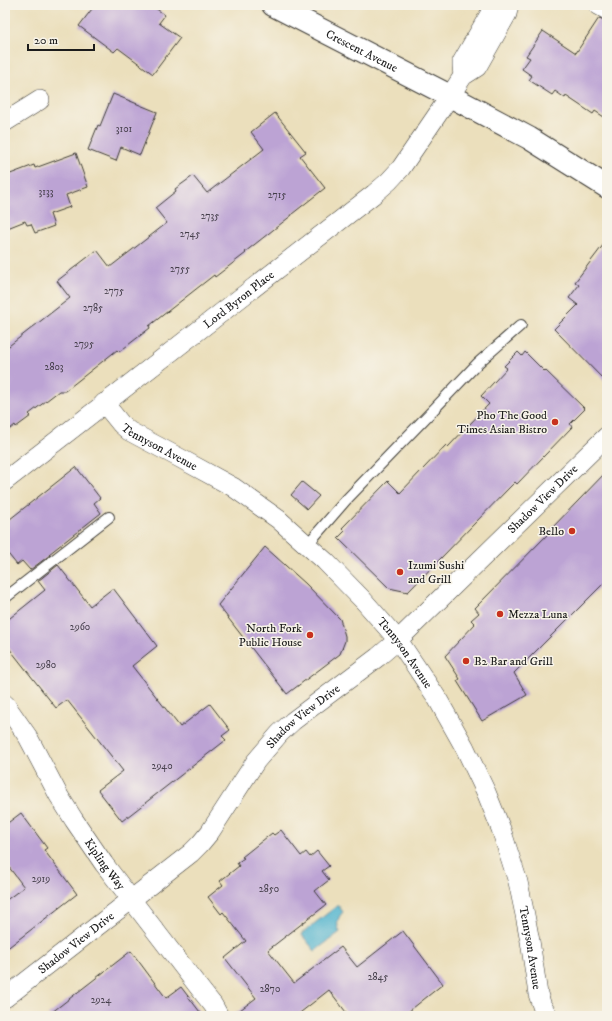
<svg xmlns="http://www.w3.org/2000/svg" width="612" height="1021" font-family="'IM FELL DW Pica',serif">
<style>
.water{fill:#4fb3ce;stroke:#366875}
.building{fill:#bca3d4}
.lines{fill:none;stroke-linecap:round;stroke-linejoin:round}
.lane-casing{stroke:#3b3934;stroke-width:12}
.street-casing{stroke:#3b3934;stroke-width:20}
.secondary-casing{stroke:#3b3934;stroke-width:24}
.lane{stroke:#fff;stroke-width:10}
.street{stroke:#fff;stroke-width:19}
.secondary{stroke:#fff;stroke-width:22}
.poi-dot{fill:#c8321e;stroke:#f7f3e8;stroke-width:1.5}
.labels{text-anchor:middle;stroke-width:3;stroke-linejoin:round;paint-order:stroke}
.number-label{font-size:10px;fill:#443e4a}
.street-label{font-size:12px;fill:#1c1c1c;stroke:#f7f3e8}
.poi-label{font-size:12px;fill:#1c1c1c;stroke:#f7f3e8;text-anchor:end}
</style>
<rect width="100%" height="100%" fill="#f7f3e8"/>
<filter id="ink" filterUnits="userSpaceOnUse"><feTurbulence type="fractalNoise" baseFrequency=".025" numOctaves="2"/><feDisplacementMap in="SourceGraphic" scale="8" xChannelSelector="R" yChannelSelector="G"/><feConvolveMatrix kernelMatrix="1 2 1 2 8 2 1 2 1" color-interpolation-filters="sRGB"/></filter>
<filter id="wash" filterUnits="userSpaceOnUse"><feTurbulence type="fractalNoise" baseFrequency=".012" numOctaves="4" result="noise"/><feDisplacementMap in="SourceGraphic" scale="16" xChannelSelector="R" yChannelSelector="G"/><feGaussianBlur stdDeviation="0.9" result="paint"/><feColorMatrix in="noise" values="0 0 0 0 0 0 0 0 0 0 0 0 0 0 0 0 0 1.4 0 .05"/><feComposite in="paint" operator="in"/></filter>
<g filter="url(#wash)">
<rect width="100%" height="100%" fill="#ebdfbc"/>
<path class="water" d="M338 905 343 912C337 918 336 925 340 932L315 951 301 934Z"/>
<g id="blocks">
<g class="building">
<path d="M95 5H151L165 15 159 23 180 38 153 74 118 48 114 52 79 26Z"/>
<path d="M599 18 607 21V119L595 111 593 114 566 96 565 98 555 91 552 95 529 80 532 76 522 69 530 58 526 56 543 31 576 53Z"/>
<path d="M113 94 157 112 140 155 121 147 116 161 88 150 98 125 100 126Z"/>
<path d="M275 113 306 152 300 156 325 188 292 214V215L245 252 246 253 215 277 214 275 149 326 150 328 119 352 117 350 65 391H59L33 411 29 414 31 416 16 427 15 425 5 433V349L70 298 57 281 97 250 110 267 167 223 155 208 176 191 175 189 193 176 207 193 264 149 251 132Z"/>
<path d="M76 153 88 187 66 195 70 207 50 214 54 226 35 233 31 224 27 225 25 221 5 229V176L34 165 35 168Z"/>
<path d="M607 240V383L554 329 578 305 569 298 579 285 575 282Z"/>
<path d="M518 352 522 356 525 352 544 371 545 370 585 409 570 424 572 427 517 484 515 482 508 489 408 592 389 588 338 538 345 531 342 528 388 481 400 493 446 445 448 447 489 404 481 396 507 368 504 366Z"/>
<path d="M76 467 100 498 94 503 101 513 49 554 50 555 30 570 22 561 17 565 5 550V523Z"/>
<path d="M607 471V580L514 673 527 695 482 721 457 681 460 679 445 656 475 624 471 620 479 613 475 608 551 531 550 530Z"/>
<path d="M302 482 319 496 307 509 291 495Z"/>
<path d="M265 547 306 584 340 619 345 636V641L340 654 287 694 218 605Z"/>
<path d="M58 565 90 606 113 588 157 646 132 666 180 727 210 704 230 730 222 736 226 740 122 821 98 790 123 771 67 700 56 708 5 643V622L45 590 38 581Z"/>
<path d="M21 813 47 848 44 850 77 894 5 950V901L24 887 5 862V825Z"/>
<path d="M281 830 301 856 306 852 310 857 317 851 329 866 322 871 329 880 315 891 326 905 268 950 294 983 341 947 357 967 403 931 443 984 403 1016H349L329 990 296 1016H232L256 998 225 958 246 941 223 912 221 914 208 897 223 885 220 881 239 866 237 863 244 858 242 857 272 833 274 835Z"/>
<path d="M131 951 166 998 181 987 203 1016H47Z"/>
</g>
</g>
</g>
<g filter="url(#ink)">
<use href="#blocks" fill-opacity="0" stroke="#3b3934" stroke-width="1"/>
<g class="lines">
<g class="lane-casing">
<g id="lane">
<path d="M307 545 346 500 436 407 478 363 521 325"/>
<path d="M5 598 109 517"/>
</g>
</g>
<g class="street-casing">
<g id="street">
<path d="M598 5 607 10"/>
<path d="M463 76 462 66V62L495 5"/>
<path d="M5 122 40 100"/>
<path id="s1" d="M104 403 121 424 129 431 176 456 233 487 278 519 325 561 363 600 398 640 437 698 465 748 486 792 501 829 518 882 525 915 530 941 538 994 542 1006 548 1016"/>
<path id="s2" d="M5 481 374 194 389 181 401 168 450 96 463 76 477 67 507 14 509 5"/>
<path id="s3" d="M5 704 28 737 59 796 74 820 104 864 204 994 213 1005 219 1016"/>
<path id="s4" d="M5 998 191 853 200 844 210 832 256 761 280 733 293 721 378 657 398 640 607 436"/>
</g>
</g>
<g class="secondary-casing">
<g id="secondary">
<path id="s5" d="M273 5 450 96 529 138 607 187"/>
</g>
</g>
<use href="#lane" class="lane"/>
<use href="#street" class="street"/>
<use href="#secondary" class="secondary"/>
</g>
</g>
<g class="poi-dot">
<circle cx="555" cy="422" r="4"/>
<circle cx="572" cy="531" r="4"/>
<circle cx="400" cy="572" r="4"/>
<circle cx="500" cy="614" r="4"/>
<circle cx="310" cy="635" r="4"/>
<circle cx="466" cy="661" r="4"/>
</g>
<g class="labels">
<g class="number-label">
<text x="124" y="132">3101</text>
<text x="46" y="195">3133</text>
<text x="277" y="198">2715</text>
<text x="210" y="219">2735</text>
<text x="190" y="237">2745</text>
<text x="180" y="272">2755</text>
<text x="114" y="294">2775</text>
<text x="93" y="311">2785</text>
<text x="84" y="347">2795</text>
<text x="54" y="370">2803</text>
<text x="80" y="630">2960</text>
<text x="46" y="668">2980</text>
<text x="162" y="769">2940</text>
<text x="41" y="882">2919</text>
<text x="269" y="892">2850</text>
<text x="378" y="980">2845</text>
<text x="270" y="992">2870</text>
<text x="101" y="1003">2924</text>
</g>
<g class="street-label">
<text dy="4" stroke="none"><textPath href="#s5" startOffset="100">Crescent Avenue</textPath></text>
<text dy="4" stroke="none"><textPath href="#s2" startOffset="296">Lord Byron Place</textPath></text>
<text dy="4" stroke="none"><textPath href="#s1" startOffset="72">Tennyson Avenue</textPath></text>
<text dy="4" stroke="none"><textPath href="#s4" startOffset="738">Shadow View Drive</textPath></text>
<text dy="4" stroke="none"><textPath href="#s1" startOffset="396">Tennyson Avenue</textPath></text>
<text dy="4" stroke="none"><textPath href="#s4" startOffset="414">Shadow View Drive</textPath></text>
<text dy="4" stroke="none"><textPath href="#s3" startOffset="189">Kipling Way</textPath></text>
<text dy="4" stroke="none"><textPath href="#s4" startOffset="90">Shadow View Drive</textPath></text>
<text dy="4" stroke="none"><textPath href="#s1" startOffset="720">Tennyson Avenue</textPath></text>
</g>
<g class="poi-label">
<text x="547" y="419">Pho The Good<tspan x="547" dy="14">Times Asian Bistro</tspan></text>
<text x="564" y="535">Bello</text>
<text x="408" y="569" text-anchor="start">Izumi Sushi<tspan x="408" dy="14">and Grill</tspan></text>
<text x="508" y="618" text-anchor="start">Mezza Luna</text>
<text x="302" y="632">North Fork<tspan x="302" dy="14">Public House</tspan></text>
<text x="474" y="665" text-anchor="start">B2 Bar and Grill</text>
</g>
</g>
<rect width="612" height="1021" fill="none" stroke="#f7f3e8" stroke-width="20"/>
<path d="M28 44v6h66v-6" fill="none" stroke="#1c1c1c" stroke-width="2"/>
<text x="34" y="44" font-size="12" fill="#1c1c1c" stroke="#f7f3e8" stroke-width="3" paint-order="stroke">20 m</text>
</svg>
